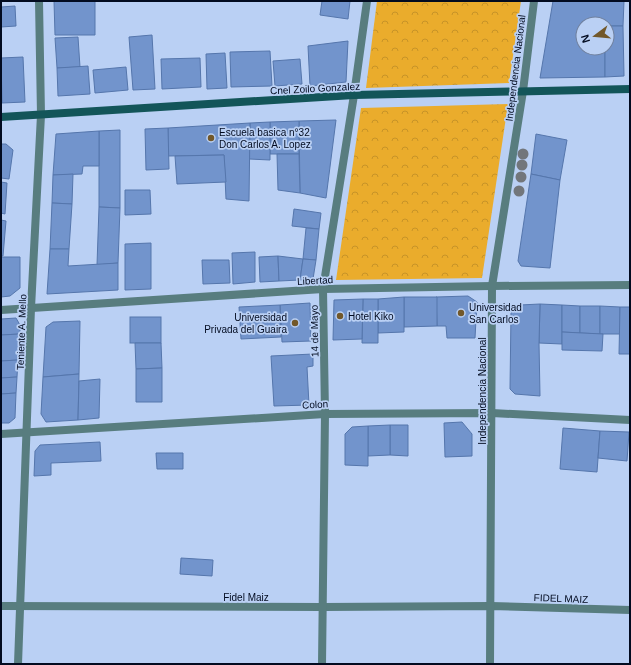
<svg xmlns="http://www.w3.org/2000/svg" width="631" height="665" font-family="Arial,sans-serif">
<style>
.park{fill:url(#park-crowns)}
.building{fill:#7294cc;stroke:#5576ac}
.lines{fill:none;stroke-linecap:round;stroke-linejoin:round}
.minor{stroke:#587d7f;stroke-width:8}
.tertiary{stroke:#587d7f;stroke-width:8}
.secondary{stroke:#135559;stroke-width:8}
.tree{fill:#72767b}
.poi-dot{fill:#72582a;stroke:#bad0f4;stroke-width:1.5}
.labels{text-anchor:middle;stroke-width:3.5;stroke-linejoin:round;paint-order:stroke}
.street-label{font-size:10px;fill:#020b20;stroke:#bad0f4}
.poi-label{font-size:10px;fill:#020b20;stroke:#bad0f4;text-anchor:start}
</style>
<defs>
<pattern id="park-crowns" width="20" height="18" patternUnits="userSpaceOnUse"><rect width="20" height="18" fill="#eaac2c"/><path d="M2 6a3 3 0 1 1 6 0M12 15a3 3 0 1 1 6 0" fill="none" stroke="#c79327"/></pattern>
</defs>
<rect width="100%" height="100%" fill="#bad0f4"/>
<g class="park">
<path d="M377 1H521L509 83 366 88Z"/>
<path d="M508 104 482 278 336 280 361 108Z"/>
</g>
<g class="building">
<path d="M54 1H95V35H55Z"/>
<path d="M322 1H350L348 19 320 15Z"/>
<path d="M553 1H624L623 26H607V24H583V48H605V77L540 78Z"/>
<path d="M15 6 16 26 1 27V7Z"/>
<path d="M607 26H623L624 76 605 77V48H607Z"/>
<path d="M152 35 155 89 133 90 129 37Z"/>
<path d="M78 37 80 67 57 68 55 38Z"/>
<path d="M348 41 346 82 310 86 308 46Z"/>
<path d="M270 51 272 86 231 87 230 52Z"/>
<path d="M225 53 227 88 207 89 206 54Z"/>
<path d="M23 57 25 102 2 103 1 58Z"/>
<path d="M200 58 201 87 162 89 161 59Z"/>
<path d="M300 59 302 84 275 86 273 61Z"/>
<path d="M88 66 90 94 58 96 57 68Z"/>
<path d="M126 67 128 90 95 93 93 70Z"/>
<path d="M336 120 326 198 300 193 299 121Z"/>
<path d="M299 121V154H270V122Z"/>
<path d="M270 122V160L249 159 250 123Z"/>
<path d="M250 123 249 201 226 199 224 155 168 156V128Z"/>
<path d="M168 128 169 169 146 170 145 129Z"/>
<path d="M120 130V208L99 207V131Z"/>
<path d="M99 131V166H83L82 174 53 175 56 134Z"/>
<path d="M536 134 567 140 560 180 531 174Z"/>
<path d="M1 144H6L13 150 9 179 1 178Z"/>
<path d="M277 154H299L300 193 278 190Z"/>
<path d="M224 155 226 182 177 184 175 156Z"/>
<path d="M73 174 72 204 52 203 53 175Z"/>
<path d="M531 174 560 180 550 268 521 266 518 261Z"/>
<path d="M1 182 7 183 5 214 1 213Z"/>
<path d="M125 190H150L151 214 125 215Z"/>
<path d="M52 203 72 204 69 249H50Z"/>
<path d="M99 207 120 208 118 263 97 265Z"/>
<path d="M294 209 321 213 319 229 292 226Z"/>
<path d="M1 220 6 221 3 256H1Z"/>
<path d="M306 228 319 229 316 260 303 259Z"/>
<path d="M151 243V289L125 290V244Z"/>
<path d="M50 249H69L68 266 118 263V290L47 294Z"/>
<path d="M255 252V282L233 284 232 253Z"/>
<path d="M278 256 279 281 260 282 259 257Z"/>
<path d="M278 256 303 259 300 280 279 281Z"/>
<path d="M1 257H20V288L10 296 1 297Z"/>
<path d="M303 259 316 260 313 279 300 280Z"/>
<path d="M202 260H229L230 283 203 284Z"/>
<path d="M468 296 477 302 475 338H447L446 326H437L436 297Z"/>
<path d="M404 297H437V326L404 327Z"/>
<path d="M404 297V332L378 333V299Z"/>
<path d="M363 299H378V343H362Z"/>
<path d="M363 299 362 339 333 340 334 300Z"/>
<path d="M310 303 311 341 282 342 280 305Z"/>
<path d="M540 304 562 305V344L539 343Z"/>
<path d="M540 304 539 343 540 396 515 394 510 389 511 313 520 305Z"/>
<path d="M280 305 281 337 241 339 239 307Z"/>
<path d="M562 305 580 306V333L562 332Z"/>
<path d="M580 306H600V334L580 333Z"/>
<path d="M600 306 620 307V334H600Z"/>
<path d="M620 307H630V354H619Z"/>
<rect x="130" y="317" width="31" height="26"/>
<path d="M16 318 20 325V334L1 335V319Z"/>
<path d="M80 321 79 374 43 377 46 327 53 322Z"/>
<path d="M562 332 603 334 602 351 562 350Z"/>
<path d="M20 334 18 360 1 361V335Z"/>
<path d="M135 343H161L162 368 136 369Z"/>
<path d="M313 354V366L307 367 309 405 274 406 271 356Z"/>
<path d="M18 360 17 377 1 378V361Z"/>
<path d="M162 368V402H136V369Z"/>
<path d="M79 374 78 420 46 422 41 414 43 377Z"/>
<path d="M17 377 16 393 1 394V378Z"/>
<path d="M100 379 99 418 78 420 79 381Z"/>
<path d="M16 393 15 418 9 423H1V394Z"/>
<path d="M462 422 472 434V456L445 457 444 423Z"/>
<path d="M390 425H408V456L390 455Z"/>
<path d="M390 425V455L368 456V426Z"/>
<path d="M368 426V466L345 465V434L352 427Z"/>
<path d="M563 428 600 431 597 472 560 469Z"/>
<path d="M600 431 629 432 627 461 598 458Z"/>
<path d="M100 442 101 461 51 463V475L34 476 35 451 40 445Z"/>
<path d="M156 453H183V469H157Z"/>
<path d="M181 558 213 560 212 576 180 574Z"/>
</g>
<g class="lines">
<g class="minor">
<path d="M523 91 534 1"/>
<path d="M1 310 323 289 492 286 630 285"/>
<path d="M1 434 325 414 492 413 630 420"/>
<path d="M1 606 323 607 491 606 630 610"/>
<path d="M18 664 31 308 41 115"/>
<path d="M322 664 325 414 323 289 354 95 367 1"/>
</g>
<g class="tertiary">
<path d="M39 1 41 115"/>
<path d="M490 664 492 286 523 91"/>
</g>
<path class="secondary" d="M1 117 354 95 630 89"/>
</g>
<g class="tree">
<circle cx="523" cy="154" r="5.5"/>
<circle cx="522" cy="165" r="5.5"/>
<circle cx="521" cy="177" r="5.5"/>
<circle cx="519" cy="191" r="5.5"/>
</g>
<g class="poi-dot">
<circle cx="211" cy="138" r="4"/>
<circle cx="461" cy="313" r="4"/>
<circle cx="340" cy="316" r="4"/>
<circle cx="295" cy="323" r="4"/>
</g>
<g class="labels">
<g class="street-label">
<text transform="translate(515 68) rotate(-83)" y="4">Independencia Nacional</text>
<text transform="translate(315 88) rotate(-3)" y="4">Cnel Zoilo Gonzalez</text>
<text transform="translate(315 280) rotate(-3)" y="4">Libertad</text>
<text transform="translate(314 331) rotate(-91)" y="4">14 de Mayo</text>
<text transform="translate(21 332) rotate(-88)" y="4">Teniente A. Mello</text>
<text transform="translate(482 391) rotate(-90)" y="4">Independencia Nacional</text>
<text transform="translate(315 404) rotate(-3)" y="4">Colon</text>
<text x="246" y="601">Fidel Maiz</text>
<text transform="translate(561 598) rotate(2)" y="4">FIDEL MAIZ</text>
</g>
<g class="poi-label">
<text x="219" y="136">Escuela basica n°32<tspan x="219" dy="12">Don Carlos A. Lopez</tspan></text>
<text x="469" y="311">Universidad<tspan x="469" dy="12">San Carlos</tspan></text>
<text x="348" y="320">Hotel Kiko</text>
<text x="287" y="321" text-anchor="end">Universidad<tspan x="287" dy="12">Privada del Guaira</tspan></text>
</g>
</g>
<rect width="631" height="665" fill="none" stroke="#020b20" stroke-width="4"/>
<g transform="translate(595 36) rotate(254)"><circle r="19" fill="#bad0f4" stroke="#70819f"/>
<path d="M0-3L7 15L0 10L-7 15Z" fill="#72582a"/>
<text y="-6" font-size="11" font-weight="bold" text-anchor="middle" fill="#020b20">N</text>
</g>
</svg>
